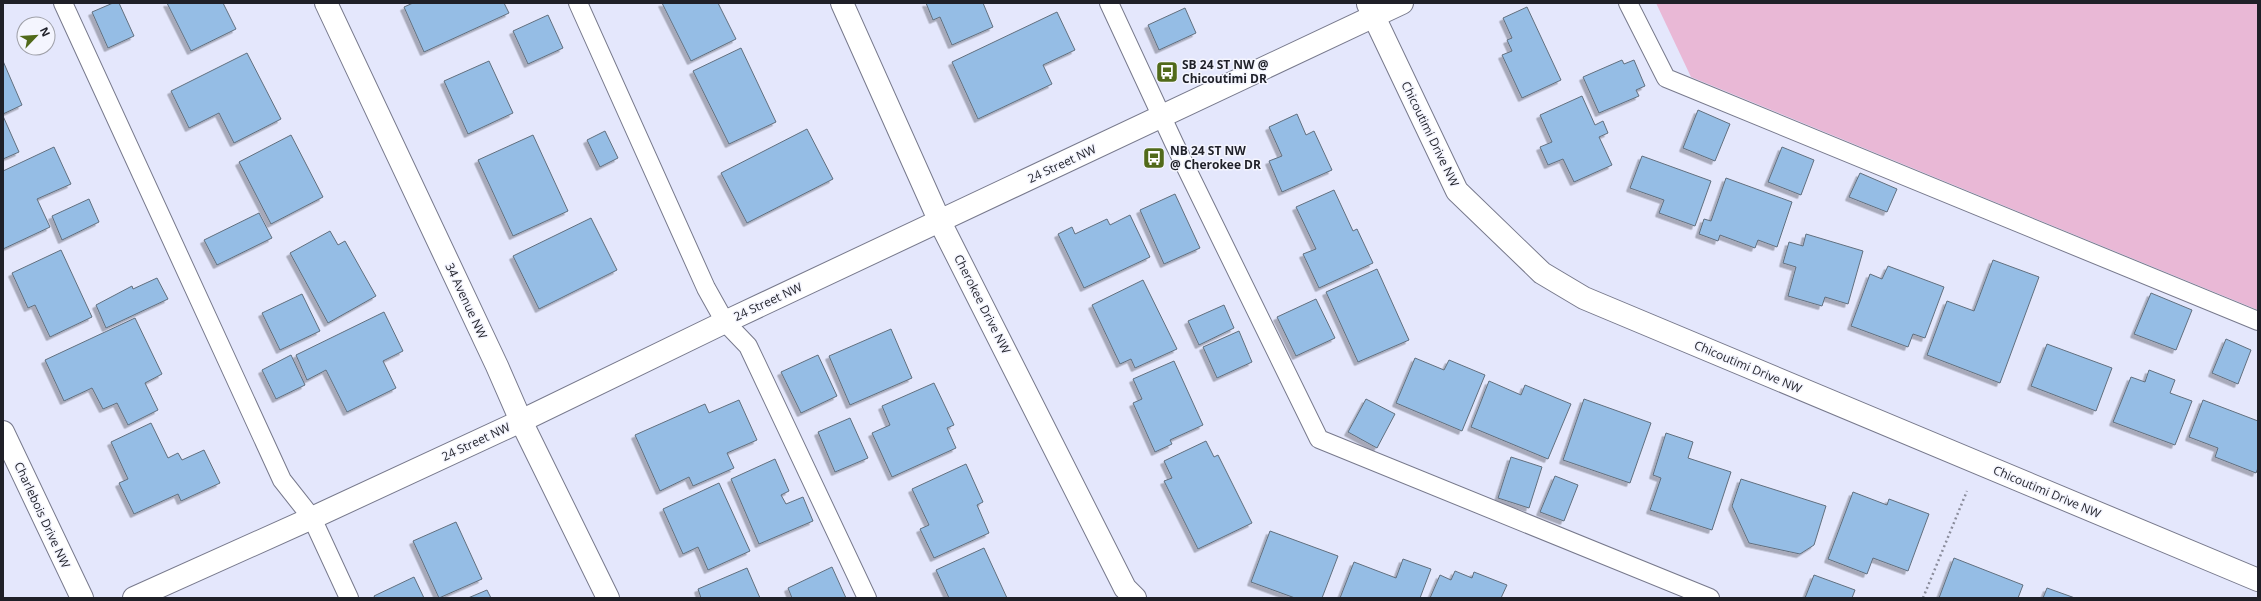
<svg xmlns="http://www.w3.org/2000/svg" width="2261" height="601" font-family="'Open Sans',sans-serif">
<style>
.green{fill:#e9b8d6}
.building{fill:#95bde5;stroke:#616f7e;filter:url(#shadow)}
.lines{fill:none;stroke-linecap:round;stroke-linejoin:round}
.lane-casing{stroke:#77798c;stroke-width:20}
.street-casing{stroke:#77798c;stroke-width:24}
.path{stroke:#8a8c9b;stroke-width:2.5;stroke-dasharray:2 3;stroke-linecap:butt}
.lane{stroke:#fff;stroke-width:18}
.street{stroke:#fff;stroke-width:22}
.labels{text-anchor:middle;stroke-width:3;stroke-linejoin:round;paint-order:stroke}
.poi-label{font-size:12px;font-weight:bold;fill:#1f2028;stroke:#f4f5fe;text-anchor:start}
.street-label{font-size:12px;fill:#1f2028;stroke:#f4f5fe}
</style>
<defs>
<filter id="shadow"><feDropShadow dx="-3.5" dy="3.5" stdDeviation="0" flood-color="#0004"/></filter>
</defs>
<rect width="100%" height="100%" fill="#e4e7fc"/>
<path class="green" d="M1656 3H2258V310L1691 77Z"/>
<g class="building">
<path d="M113 3H119L134 36 108 48 92 12Z"/>
<path d="M167 3H223L236 29 191 51Z"/>
<path d="M413 3H504L509 13 424 52 404 7Z"/>
<path d="M662 3H718L736 39 691 61Z"/>
<path d="M926 3H983L993 27 952 45 940 17 933 20Z"/>
<path d="M1527 7 1561 80 1522 98 1502 55 1512 51 1507 40 1512 38 1503 18Z"/>
<path d="M1185 8 1196 33 1159 50 1148 25Z"/>
<path d="M1057 12 1075 50 1043 65 1052 84 978 119 952 62Z"/>
<path d="M548 15 563 48 528 64 513 31Z"/>
<path d="M741 48 776 122 729 144 693 71Z"/>
<path d="M247 53 281 119 234 143 219 113 189 128 171 91Z"/>
<path d="M1622 60 1624 64 1634 60 1645 86 1636 90 1639 96 1599 113 1583 77Z"/>
<path d="M3 61 22 105 3 114Z"/>
<path d="M489 61 513 113 468 134 444 81Z"/>
<path d="M1582 96 1595 125 1603 121 1608 133 1599 137 1612 165 1574 182 1563 159 1548 165 1540 147 1552 142 1540 115Z"/>
<path d="M1698 110 1730 124 1715 161 1683 148Z"/>
<path d="M1297 114 1306 135 1314 131 1332 170 1282 192 1269 161 1282 156 1269 127Z"/>
<path d="M3 116 19 152 3 159Z"/>
<path d="M807 129 833 179 747 223 721 173Z"/>
<path d="M605 131 618 158 600 167 587 140Z"/>
<path d="M291 135 323 197 271 224 239 162Z"/>
<path d="M533 135 568 211 513 236 478 160Z"/>
<path d="M54 147 71 184 37 199 50 227 3 249V171Z"/>
<path d="M1782 147 1814 160 1801 195 1768 182Z"/>
<path d="M1642 156 1711 181 1695 226 1659 213 1664 200 1630 188Z"/>
<path d="M1860 173 1897 189 1887 212 1849 197Z"/>
<path d="M1726 178 1792 202 1777 247 1758 240 1755 248 1720 235 1718 241 1699 234 1704 219 1711 221Z"/>
<path d="M1334 190 1353 231 1357 229 1373 263 1319 288 1303 254 1316 249 1296 207Z"/>
<path d="M1175 194 1200 248 1164 264 1140 210Z"/>
<path d="M89 199 99 222 62 240 52 216Z"/>
<path d="M259 213 272 238 217 265 204 240Z"/>
<path d="M1130 215 1150 257 1084 288 1058 234 1072 227 1075 234 1107 219 1110 225Z"/>
<path d="M591 218 617 270 539 309 513 256Z"/>
<path d="M330 231 338 245 345 241 376 296 328 323 290 253Z"/>
<path d="M1806 234 1863 251 1848 304 1825 297 1822 306 1788 296 1796 267 1783 263 1789 242 1803 246Z"/>
<path d="M61 250 92 317 50 337 35 305 28 308 12 273Z"/>
<path d="M1993 260 2039 277 2000 383 1927 355 1947 301 1974 311Z"/>
<path d="M1888 266 1944 287 1925 338 1913 334 1908 347 1851 326 1870 274 1882 279Z"/>
<path d="M1377 269 1409 340 1358 362 1326 292Z"/>
<path d="M157 278 168 299 106 328 96 305 132 286 133 289Z"/>
<path d="M1143 280 1177 349 1135 368 1131 359 1120 364 1092 305Z"/>
<path d="M2151 293 2192 310 2176 350 2134 334Z"/>
<path d="M302 294 320 331 280 350 262 313Z"/>
<path d="M1316 299 1335 338 1296 356 1277 317Z"/>
<path d="M1224 305 1234 328 1199 345 1188 321Z"/>
<path d="M384 312 403 351 383 361 396 388 347 412 326 370 307 380 296 355Z"/>
<path d="M135 318 162 374 145 383 158 410 128 425 117 403 103 409 92 388 64 401 45 360Z"/>
<path d="M891 329 912 378 850 405 829 356Z"/>
<path d="M1239 331 1252 362 1217 378 1203 347Z"/>
<path d="M2226 339 2251 350 2238 384 2212 373Z"/>
<path d="M2047 344 2112 368 2096 411 2031 386Z"/>
<path d="M291 355 305 385 276 399 262 370Z"/>
<path d="M818 355 837 396 801 413 781 372Z"/>
<path d="M1415 358 1444 370 1449 360 1485 375 1462 431 1396 403Z"/>
<path d="M1174 361 1203 425 1170 440 1172 444 1155 452 1133 403 1142 399 1133 379Z"/>
<path d="M2149 370 2175 380 2170 393 2192 401 2175 445 2113 422 2131 377 2145 382Z"/>
<path d="M1489 381 1521 395 1525 385 1571 404 1548 459 1471 427Z"/>
<path d="M934 383 954 425 947 428 956 448 892 477 872 433 890 425 882 406Z"/>
<path d="M1366 399 1395 414 1377 448 1348 432Z"/>
<path d="M1584 399 1651 423 1630 483 1563 460Z"/>
<path d="M739 400 757 440 727 453 734 468 693 486 689 477 660 491 635 435 705 404 709 413Z"/>
<path d="M2203 400 2258 421V468L2256 473 2215 457 2218 448 2189 437Z"/>
<path d="M850 418 868 458 835 472 818 432Z"/>
<path d="M151 423 168 458 178 453 182 460 204 450 220 483 181 501 178 494 134 514 119 483 128 479 111 442Z"/>
<path d="M1666 433 1693 442 1688 458 1731 472 1712 530 1650 510 1661 478 1653 475Z"/>
<path d="M1206 441 1214 457 1218 455 1252 523 1198 549 1164 481 1172 478 1164 461Z"/>
<path d="M1511 457 1542 467 1529 508 1498 498Z"/>
<path d="M775 459 789 491 781 495 786 504 803 497 813 521 759 544 731 479Z"/>
<path d="M966 464 983 502 977 505 989 533 934 558 920 529 929 525 912 489Z"/>
<path d="M1555 476 1578 485 1564 521 1540 512Z"/>
<path d="M1741 479 1826 506 1814 545 1800 554 1749 543 1732 506Z"/>
<path d="M719 483 750 551 708 570 698 547 683 554 663 509Z"/>
<path d="M1853 492 1887 505 1889 499 1929 514 1908 571 1873 558 1867 574 1828 559Z"/>
<path d="M456 522 482 579 439 598 413 541Z"/>
<path d="M1270 531 1338 556 1322 598H1295L1251 582Z"/>
<path d="M984 548 1007 598H949L936 570Z"/>
<path d="M1954 558 2023 585 2018 598H1939Z"/>
<path d="M1403 559 1431 569 1420 598H1340L1354 562 1396 578Z"/>
<path d="M832 567 846 598H792L788 588Z"/>
<path d="M747 568 760 598H701L698 589Z"/>
<path d="M1455 571 1472 578 1474 572 1507 585 1501 598H1430L1440 575 1451 580Z"/>
<path d="M1814 575 1855 590 1852 598H1805Z"/>
<path d="M414 577 424 598H375L374 596Z"/>
<path d="M2047 588 2075 598H2043Z"/>
<path d="M487 590 491 598H468Z"/>
</g>
<g class="lines">
<g class="lane-casing">
<g id="lane">
<path d="M63 3 282 480 312 518 349 598"/>
<path d="M578 3 706 288 725 322 748 346 867 598"/>
<path d="M1109 3 1174 143 1319 439 1710 598"/>
<path d="M1628 3 1666 78 2258 321"/>
</g>
</g>
<g class="street-casing">
<g id="street">
<path d="M326 3 497 366 521 421 608 598"/>
<path d="M842 3 940 222 1125 588 1135 598"/>
<path d="M1368 4 1457 191 1542 273 1584 298 2258 580"/>
<path d="M3 432 82 598"/>
<path d="M134 598 312 518 521 421 725 322 1402 3"/>
</g>
</g>
<path class="path" d="M1923 598 1967 491"/>
<use href="#lane" class="lane"/>
<use href="#street" class="street"/>
</g>
<defs>
<g id="bus-square" transform="scale(1.15)"><rect x="-9" y="-9" width="18" height="18" rx="4" fill="#516a1a" stroke="#f4f5fe"/><path d="M-5-6H5V4H4V6H2V4H-2V6H-4V4H-5ZM-3.5-4V0h7V-4ZM-3.5 1.2v1.5H-2V1.2ZM2 1.2v1.5H3.5V1.2Z" fill="#fff"/></g>
</defs>
<g fill-rule="evenodd">
<use href="#bus-square" x="1167" y="72"/>
<use href="#bus-square" x="1154" y="158"/>
</g>
<g class="labels">
<g class="poi-label">
<text x="1182" y="69">SB 24 ST NW @<tspan x="1182" dy="14">Chicoutimi DR</tspan></text>
<text x="1170" y="155">NB 24 ST NW<tspan x="1170" dy="14">@ Cherokee DR</tspan></text>
</g>
<g class="street-label">
<text transform="translate(1430 134) rotate(64)" y="4">Chicoutimi Drive NW</text>
<text transform="translate(1062 164) rotate(-25)" y="4">24 Street NW</text>
<text transform="translate(466 301) rotate(65)" y="4">34 Avenue NW</text>
<text transform="translate(768 302) rotate(-25)" y="4">24 Street NW</text>
<text transform="translate(982 304) rotate(63)" y="4">Cherokee Drive NW</text>
<text transform="translate(1748 367) rotate(23)" y="4">Chicoutimi Drive NW</text>
<text transform="translate(476 442) rotate(-25)" y="4">24 Street NW</text>
<text transform="translate(2047 492) rotate(23)" y="4">Chicoutimi Drive NW</text>
<text transform="translate(42 515) rotate(65)" y="4">Charlebois Drive NW</text>
</g>
</g>
<rect width="2261" height="601" fill="none" stroke="#1f2028" stroke-width="8"/>
<g transform="translate(36 36) rotate(65)"><circle r="19" fill="#f4f5fe" stroke="#9fa0a8"/>
<path d="M0-3L7 15L0 10L-7 15Z" fill="#516a1a"/>
<text y="-6" font-size="11" font-weight="bold" text-anchor="middle" fill="#1f2028">N</text>
</g>
</svg>
